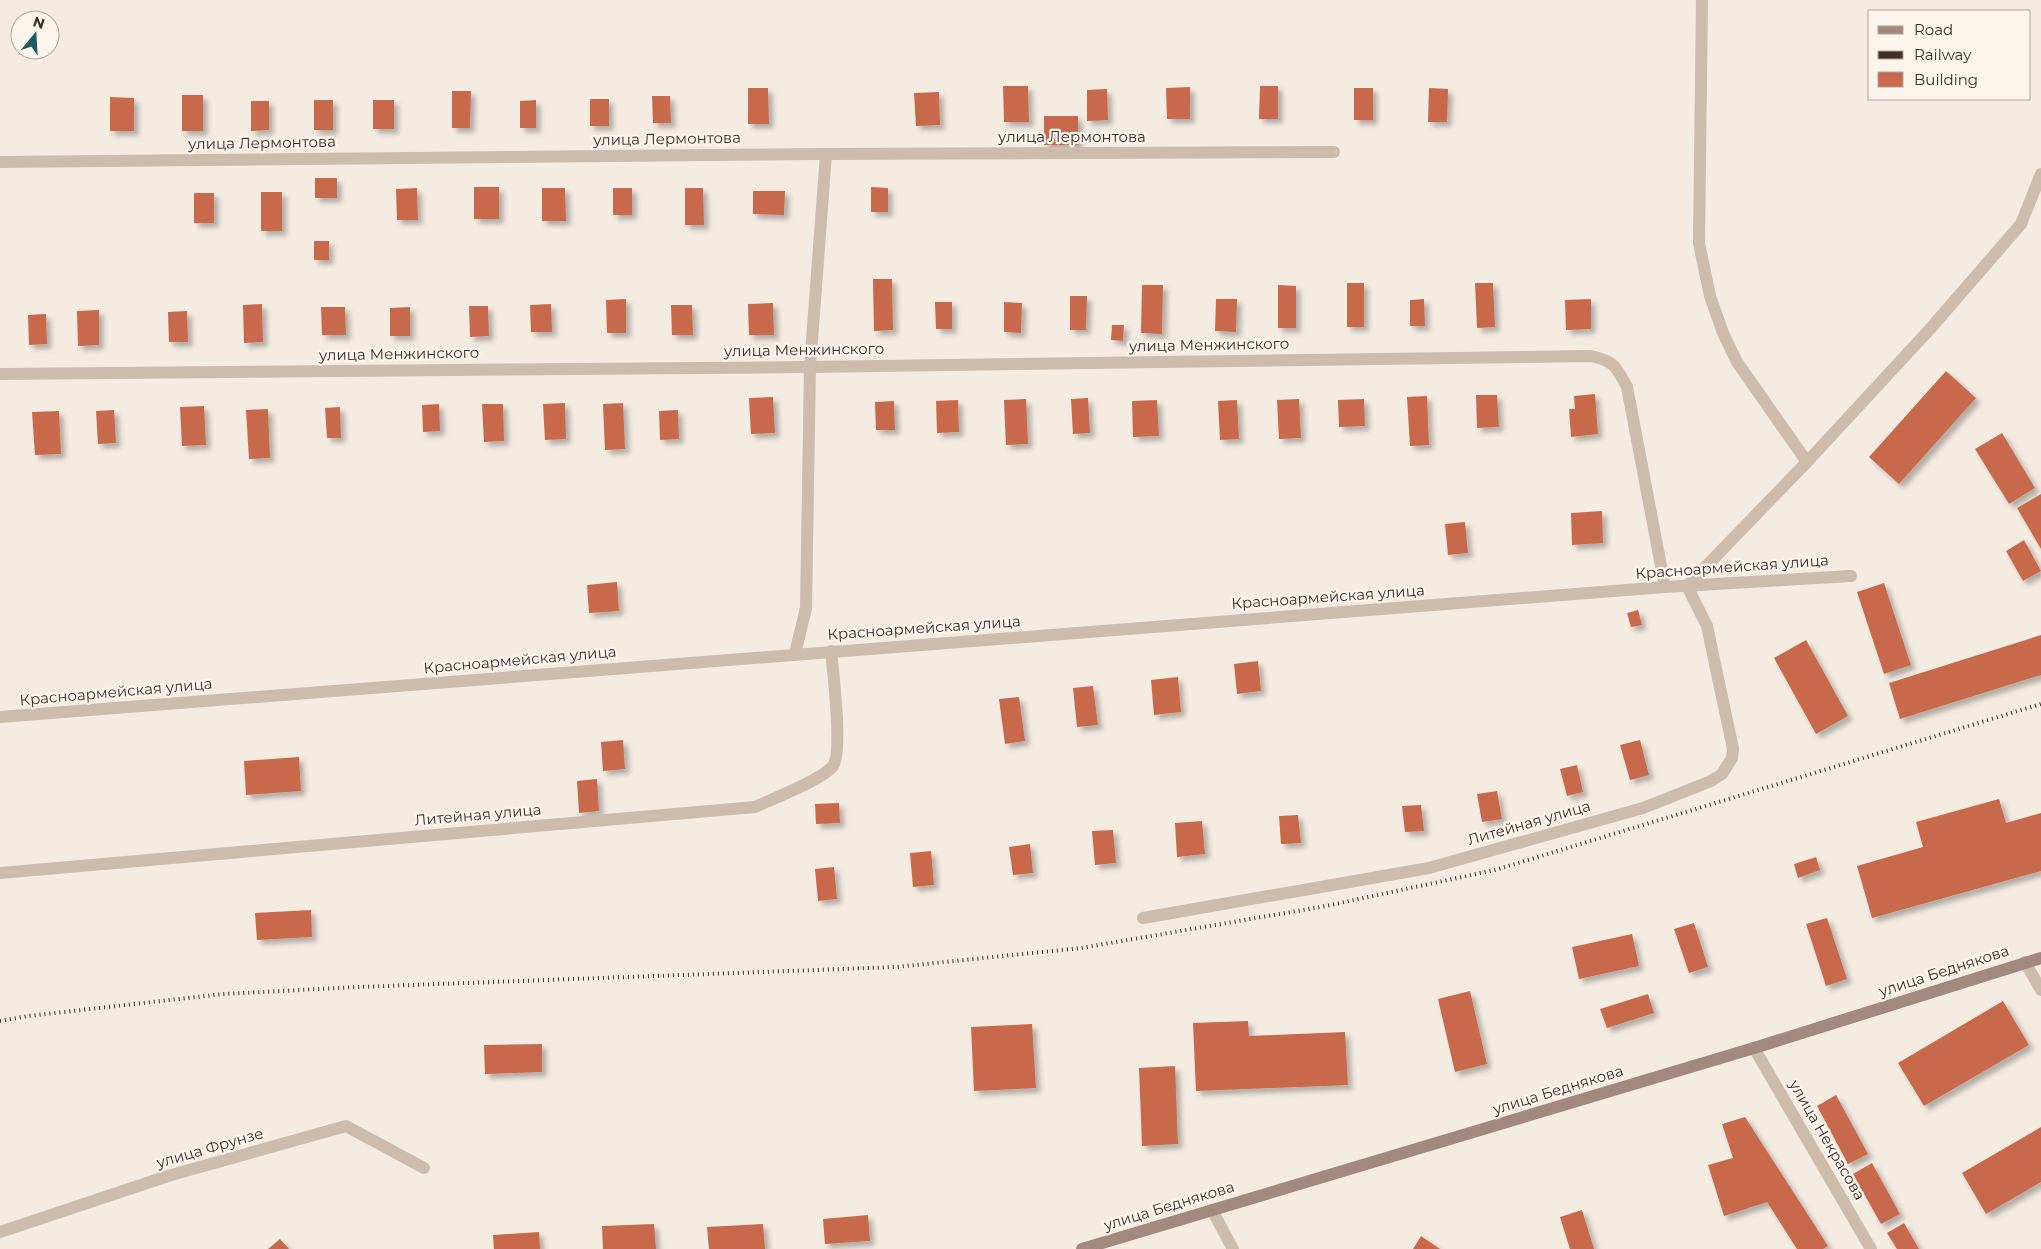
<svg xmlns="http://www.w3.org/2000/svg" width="2041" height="1249" font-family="Montserrat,sans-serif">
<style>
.building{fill:#c8694b;filter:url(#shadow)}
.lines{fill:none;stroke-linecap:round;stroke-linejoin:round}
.street{stroke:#cdbbac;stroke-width:12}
.secondary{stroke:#a18a7d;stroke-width:12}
.rail{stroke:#3b302b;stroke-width:4;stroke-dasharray:1 4;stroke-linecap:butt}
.labels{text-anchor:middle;stroke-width:4.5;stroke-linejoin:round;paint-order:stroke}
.street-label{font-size:15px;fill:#3b302b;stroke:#fbf5ee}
</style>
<defs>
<filter id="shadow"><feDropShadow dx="4.5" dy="4.5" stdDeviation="2.5" flood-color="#0004"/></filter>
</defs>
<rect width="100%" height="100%" fill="#f4ebe1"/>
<g class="building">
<path d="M1003 86H1028L1029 122H1004Z"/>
<path d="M1260 86H1278V119H1259Z"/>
<path d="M1190 87V119H1167L1166 88Z"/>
<path d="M748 88H768L769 124H748Z"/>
<rect x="1354" y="88" width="19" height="32"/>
<path d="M1429 88 1448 89 1447 122H1428Z"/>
<path d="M1107 89 1108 120 1087 121V90Z"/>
<path d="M452 91H471L470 128H452Z"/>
<path d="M939 92 940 125 916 126 914 93Z"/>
<rect x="182" y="95" width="21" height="36"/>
<path d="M652 96H670L671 123H653Z"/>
<path d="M110 97 134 98V131H110Z"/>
<rect x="590" y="99" width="19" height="27"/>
<rect x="314" y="100" width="19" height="30"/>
<rect x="373" y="100" width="21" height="29"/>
<path d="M536 100V128H520V101Z"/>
<path d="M251 101H269V130L251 131Z"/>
<rect x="1044" y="116" width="34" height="29"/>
<rect x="315" y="178" width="22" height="20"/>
<rect x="474" y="187" width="25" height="32"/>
<path d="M871 187 888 188V212H871Z"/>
<path d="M417 188 418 220H397L396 189Z"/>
<path d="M542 188H565L566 221H542Z"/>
<rect x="613" y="188" width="19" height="27"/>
<path d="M685 188H703L704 225H685Z"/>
<path d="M753 191H785L784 215 753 214Z"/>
<rect x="261" y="192" width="21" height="39"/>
<rect x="194" y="193" width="20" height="30"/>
<rect x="314" y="241" width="15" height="19"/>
<path d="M873 279H892L893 330 874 331Z"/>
<rect x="1347" y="283" width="17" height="44"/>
<path d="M1475 283H1493L1495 327 1477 328Z"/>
<path d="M1142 285H1163L1162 334 1141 333Z"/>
<path d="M1278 285 1296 286V328H1278Z"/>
<path d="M1070 296H1087L1086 330H1070Z"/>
<path d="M626 299V333H607L606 300Z"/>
<path d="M1216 299H1237L1236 332 1215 331Z"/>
<path d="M1424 299 1425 326H1410V300Z"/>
<path d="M1591 299V329L1566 330 1565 300Z"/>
<path d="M935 302H952V329H936Z"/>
<path d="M1004 302 1022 303 1021 333 1004 332Z"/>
<path d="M773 303 774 335H749L748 304Z"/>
<path d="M262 304 263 342 244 343 243 305Z"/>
<path d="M551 304 552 332H531L530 305Z"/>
<path d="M671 305H692L693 335H672Z"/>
<path d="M469 306H488L489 336 470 337Z"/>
<path d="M321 307H345L346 335H322Z"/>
<path d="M410 307V336H390V308Z"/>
<path d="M99 310V345L78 346 77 311Z"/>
<path d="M187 311 188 342H169L168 312Z"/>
<path d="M46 314 47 344 29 345 28 315Z"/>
<path d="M1112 325H1124L1123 341 1111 340Z"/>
<path d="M1946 371 1976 398 1899 484 1869 457Z"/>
<path d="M1595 394 1598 434 1571 437 1569 409H1575L1574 396Z"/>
<path d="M1476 395H1497L1499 427 1477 428Z"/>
<path d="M1427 396 1429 445 1410 446 1407 397Z"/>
<path d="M773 397 775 433 751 434 749 398Z"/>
<path d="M1088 398 1090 433 1073 434 1071 399Z"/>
<path d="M1026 399 1028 444 1006 445 1004 400Z"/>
<path d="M1299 399 1301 438 1279 439 1277 400Z"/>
<path d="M1364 399 1365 426 1339 427 1338 400Z"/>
<path d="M958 400 959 432 937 433 936 401Z"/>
<path d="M1157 400 1159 436 1133 437 1132 401Z"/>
<path d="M1237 400 1239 439 1220 440 1218 401Z"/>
<path d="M894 401 895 430H876L875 402Z"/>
<path d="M565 403 566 439 545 440 543 404Z"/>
<path d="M623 403 625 449 605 450 603 404Z"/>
<path d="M439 404 440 431 423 432 422 405Z"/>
<path d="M482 404H503L504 441 484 442Z"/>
<path d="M204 406 206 445 182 446 180 407Z"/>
<path d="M340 407 341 438H327L325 408Z"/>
<path d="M268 409 270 458 249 459 246 410Z"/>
<path d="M114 410 116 443 98 444 96 411Z"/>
<path d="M678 410 679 439 660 440 659 411Z"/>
<path d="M59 411 61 454 35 455 32 412Z"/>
<path d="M2002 433 2035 488 2009 504 1975 449Z"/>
<path d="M2041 494V549L2017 508Z"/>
<path d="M1602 511 1603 543 1572 545 1571 513Z"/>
<path d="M1465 522 1468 553 1448 555 1445 524Z"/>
<path d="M2024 540 2041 571 2023 581 2006 551Z"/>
<path d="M617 582 619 611 589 613 587 585Z"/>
<path d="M1884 583 1911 665 1884 674 1857 592Z"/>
<path d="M1638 610 1642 625 1631 627 1627 613Z"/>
<path d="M2041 635V675L1900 719 1889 683Z"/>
<path d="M1806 640 1848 716 1816 734 1774 658Z"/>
<path d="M1258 661 1261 691 1237 694 1234 664Z"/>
<path d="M1178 677 1181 712 1154 715 1151 680Z"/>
<path d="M1093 686 1098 725 1077 727 1073 688Z"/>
<path d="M1019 697 1025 741 1005 744 999 699Z"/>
<path d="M623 740 625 769 603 771 601 742Z"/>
<path d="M1640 740 1649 775 1630 780 1620 745Z"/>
<path d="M299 757 301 791 246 795 244 761Z"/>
<path d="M1577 765 1583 792 1567 796 1560 769Z"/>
<path d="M597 779 599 811 579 813 577 781Z"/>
<path d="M1497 791 1502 819 1482 822 1477 794Z"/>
<path d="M1999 799 2006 823 2041 813V871L1872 918 1857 866 1923 847 1916 822Z"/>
<path d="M839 803 840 823 816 824 815 804Z"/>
<path d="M1421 805 1424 831 1405 832 1402 806Z"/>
<path d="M1298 815 1301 843 1281 844 1279 816Z"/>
<path d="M1202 821 1205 854 1177 857 1175 823Z"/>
<path d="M1113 830 1116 863 1095 865 1092 831Z"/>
<path d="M1030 844 1033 873 1013 875 1009 847Z"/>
<path d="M931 851 934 885 913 887 910 853Z"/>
<path d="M1816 857 1820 870 1798 878 1794 864Z"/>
<path d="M834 867 837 899 818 901 815 869Z"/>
<path d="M311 910 312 937 257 940 255 913Z"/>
<path d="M1827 918 1847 979 1826 986 1806 924Z"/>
<path d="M1694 923 1708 967 1689 973 1674 929Z"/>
<path d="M1632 934 1639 966 1579 979 1572 947Z"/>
<path d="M1470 991 1487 1064 1455 1072 1438 999Z"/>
<path d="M1648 994 1654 1013 1607 1028 1600 1009Z"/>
<path d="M2003 1001 2029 1045 1924 1106 1898 1063Z"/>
<path d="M1248 1021 1249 1036 1345 1032 1348 1085 1196 1091 1193 1023Z"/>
<path d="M1032 1024 1036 1088 974 1091 971 1027Z"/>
<path d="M542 1044V1072L485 1074 484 1045Z"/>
<path d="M1175 1066 1178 1144 1142 1146 1139 1068Z"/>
<path d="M1836 1095 1868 1154 1848 1164 1817 1106Z"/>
<path d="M1745 1117 1828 1246 1823 1249H1797L1767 1202 1724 1216 1708 1165 1733 1158 1722 1124Z"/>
<path d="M2041 1127V1182L1986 1214 1962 1173Z"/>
<path d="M1872 1163 1900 1214 1881 1224 1853 1174Z"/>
<path d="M1582 1210 1594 1249H1570L1560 1217Z"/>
<path d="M868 1215 870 1241 825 1244 823 1219Z"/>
<path d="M1904 1223 1919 1249H1897L1887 1233Z"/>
<path d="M654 1224 656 1249H603L602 1226Z"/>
<path d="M763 1224 765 1249H709L707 1227Z"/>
<path d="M539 1232 540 1249H494L493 1235Z"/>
<path d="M1421 1236 1440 1249H1413Z"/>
<path d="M280 1239 289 1249H268Z"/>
</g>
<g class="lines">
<g class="street">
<path d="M1702 0 1699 243 1710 296 1723 333 1737 362 1807 462"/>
<path d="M0 162 826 154 1334 152"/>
<path d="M0 374 810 367 1591 356C1614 361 1616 366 1627 387L1665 587"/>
<path d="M795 654 806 608 810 367 826 154"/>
<path d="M0 717 1665 587 1851 576"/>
<path d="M0 873 755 807C772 799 822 780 833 766 843 752 833 672 831 651"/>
<path d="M1143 918 1429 868 1643 808 1711 781 1722 774 1732 758 1733 749 1707 626 1687 586 1807 462 1930 329 2021 224 2041 174"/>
<path d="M2025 962 2041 990"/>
<path d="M1754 1048 1871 1249"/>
<path d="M1212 1210 1233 1249"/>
<path d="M0 1232 168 1176 346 1126 424 1168"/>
</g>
<path class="secondary" d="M1082 1249 1754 1048 2041 958"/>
<path class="rail" d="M0 1021 28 1016 223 994 359 987 896 967 1081 948 1326 906 1495 870 2041 704"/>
</g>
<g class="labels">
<g class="street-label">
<text x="1072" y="142">улица Лермонтова</text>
<text transform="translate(667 139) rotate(-1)" y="5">улица Лермонтова</text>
<text transform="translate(262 143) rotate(-1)" y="5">улица Лермонтова</text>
<text transform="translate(1209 345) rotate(-1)" y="5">улица Менжинского</text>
<text transform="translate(804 350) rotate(-1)" y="5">улица Менжинского</text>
<text transform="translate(399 354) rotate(-1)" y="5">улица Менжинского</text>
<text transform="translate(1732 567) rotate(-4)" y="5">Красноармейская улица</text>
<text transform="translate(1328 597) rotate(-4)" y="5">Красноармейская улица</text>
<text transform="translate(924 628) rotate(-4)" y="5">Красноармейская улица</text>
<text transform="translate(520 660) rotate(-5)" y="5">Красноармейская улица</text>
<text transform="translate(116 692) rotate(-5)" y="5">Красноармейская улица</text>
<text transform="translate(478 815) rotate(-5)" y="5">Литейная улица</text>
<text transform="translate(1529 823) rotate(-16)" y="5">Литейная улица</text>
<text transform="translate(1944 971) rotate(-18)" y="5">улица Беднякова</text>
<text transform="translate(1558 1090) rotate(-17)" y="5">улица Беднякова</text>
<text transform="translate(1827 1140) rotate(60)" y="5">улица Некрасова</text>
<text transform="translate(210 1148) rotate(-16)" y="5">улица Фрунзе</text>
<text transform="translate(1169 1206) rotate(-17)" y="5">улица Беднякова</text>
</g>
</g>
<rect x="1868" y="10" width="162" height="90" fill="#fbf5ee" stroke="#aea6a0"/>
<rect x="1878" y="26" width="25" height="8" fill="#a18a7d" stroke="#aea6a0"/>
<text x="1914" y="35" font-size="15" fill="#3b302b">Road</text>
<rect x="1878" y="51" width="25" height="8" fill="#3b302b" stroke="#aea6a0"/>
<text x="1914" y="60" font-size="15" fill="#3b302b">Railway</text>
<rect x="1878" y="72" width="25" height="15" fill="#c8694b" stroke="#aea6a0"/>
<text x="1914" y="85" font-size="15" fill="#3b302b">Building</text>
<g transform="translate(35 35) rotate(18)"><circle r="24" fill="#fbf5ee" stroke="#aea6a0"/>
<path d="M0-4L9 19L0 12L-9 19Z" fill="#1f5a5e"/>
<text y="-8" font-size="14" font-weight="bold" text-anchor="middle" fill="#3b302b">N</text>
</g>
</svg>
